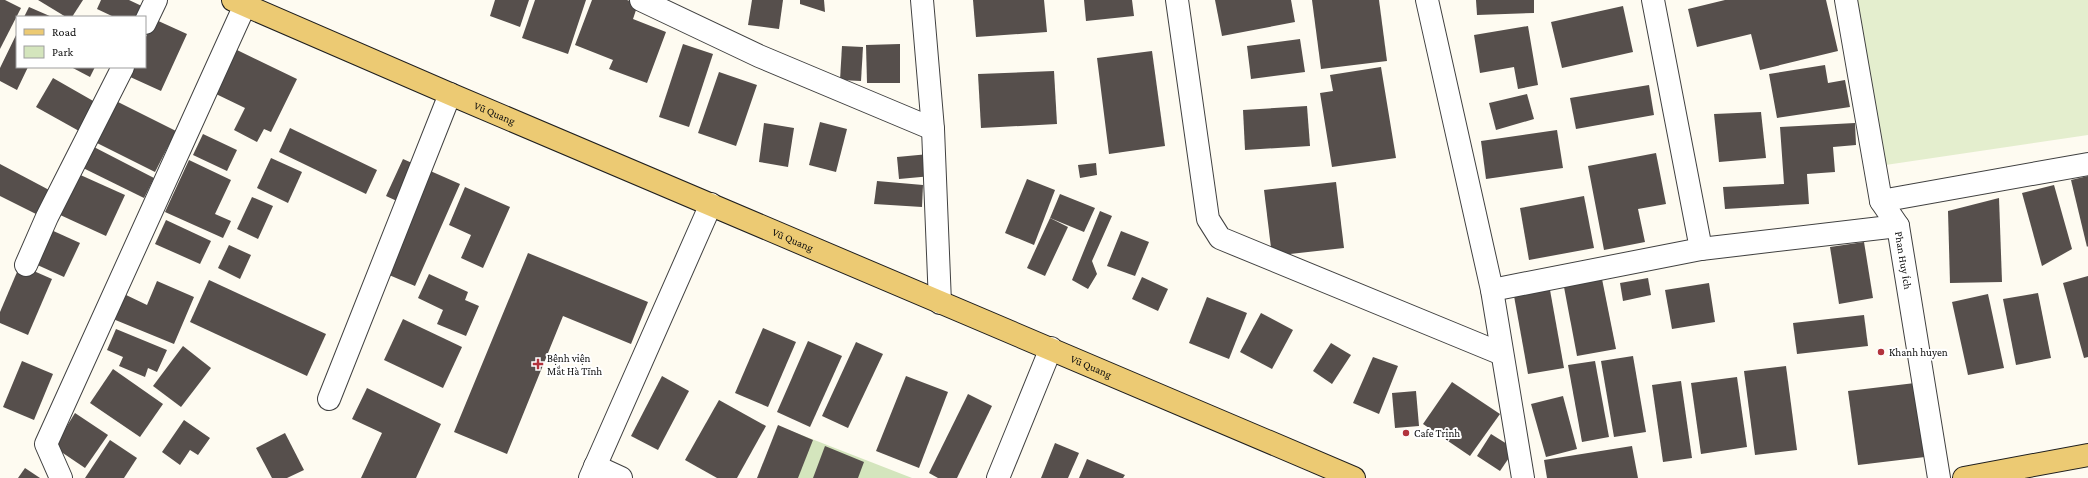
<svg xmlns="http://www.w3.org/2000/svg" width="2088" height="478" font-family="'Crimson Pro',serif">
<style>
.green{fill:#d4e5bd}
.pitch{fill:#e4eece}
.building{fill:#564f4c}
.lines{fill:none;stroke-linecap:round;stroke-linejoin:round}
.minor-casing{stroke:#414141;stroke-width:24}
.major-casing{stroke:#1f1f1f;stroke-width:24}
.minor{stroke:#fff;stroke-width:22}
.major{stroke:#ecca73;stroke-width:22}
.poi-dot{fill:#b2333d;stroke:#fff;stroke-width:1.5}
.labels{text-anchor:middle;stroke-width:4;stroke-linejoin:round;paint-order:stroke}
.street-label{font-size:11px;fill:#0e0e0e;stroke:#fff}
.poi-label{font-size:11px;fill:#0e0e0e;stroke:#fff;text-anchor:start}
</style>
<rect width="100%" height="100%" fill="#fefbf1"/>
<path class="green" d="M786 429 912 478H765Z"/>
<path class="pitch" d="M1850 0H2088V135L1872 167Z"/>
<g class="building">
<path d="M0 0H5L21 8 0 49Z"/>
<path d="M38 0H83L72 17H66Z"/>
<path d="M101 0H129L146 8 142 17H114L97 9Z"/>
<path d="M495 0H529L520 27 490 16Z"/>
<path d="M535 0H586L568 54 522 38Z"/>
<path d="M592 0H627L638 4 633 19 666 32 647 83 609 69 613 60 575 45Z"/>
<path d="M752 0H783L779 29 748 25Z"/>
<path d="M800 0H824L825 12 800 4Z"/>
<path d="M973 0H1044L1047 32 976 37Z"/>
<path d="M1084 0H1132L1134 16 1086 21Z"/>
<path d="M1215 0H1291L1295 22 1222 36Z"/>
<path d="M1312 0H1379L1387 61 1321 69Z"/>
<path d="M1476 0H1534V13L1477 15Z"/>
<path d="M1725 0H1826L1838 51 1760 70 1751 34 1697 47 1688 9Z"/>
<path d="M1623 6 1633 52 1562 68 1551 22Z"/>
<path d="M29 7 52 17H24Z"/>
<path d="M154 19 187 34 161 91 128 76 132 67H145V39Z"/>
<path d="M1528 26 1538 85 1518 89 1514 67 1480 73 1474 35Z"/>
<path d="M17 33V67H28L17 90 0 81V68Z"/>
<path d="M1300 39 1305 72 1251 79 1247 46Z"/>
<path d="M683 44 713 54 689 127 659 117Z"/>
<path d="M900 44V83H867L866 45Z"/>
<path d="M842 46 863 47 861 81 840 80Z"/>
<path d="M237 50 297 79 271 132 264 129 257 142 234 130 245 108 216 94Z"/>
<path d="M1152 51 1165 146 1109 154 1097 58Z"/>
<path d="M1825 65 1828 83 1845 80 1850 107 1777 118 1769 74Z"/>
<path d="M71 67H95L90 77Z"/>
<path d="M1381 67 1396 158 1332 167 1320 93 1333 91 1330 75Z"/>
<path d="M1054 71 1057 124 981 128 978 74Z"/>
<path d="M719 72 757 85 736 146 698 133Z"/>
<path d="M53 78 95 102 79 131 36 107Z"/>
<path d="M1649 85 1654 115 1576 129 1570 98Z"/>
<path d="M1527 94 1534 119 1496 130 1489 103Z"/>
<path d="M114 100 176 131 155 172 93 141Z"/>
<path d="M1307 106 1310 146 1245 150 1243 110Z"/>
<path d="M1761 112 1766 158 1719 162 1714 114Z"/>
<path d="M820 122 847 129 836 172 809 165Z"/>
<path d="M764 123 794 128 788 167 759 162Z"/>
<path d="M1855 123 1856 145 1833 147 1835 172 1807 174 1809 204 1725 209 1723 187 1784 184 1780 127Z"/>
<path d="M290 128 377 170 366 194 279 152Z"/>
<path d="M1557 130 1563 168 1486 179 1481 141Z"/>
<path d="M203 134 237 150 227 171 193 155Z"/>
<path d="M92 146 154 178 144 198 81 167Z"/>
<path d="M1656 153 1666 204 1638 209 1645 242 1604 250 1588 166Z"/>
<path d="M929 154 932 176 899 179 897 157Z"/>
<path d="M271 158 302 172 288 203 257 188Z"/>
<path d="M403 159 460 184 415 286 382 272 410 207 386 196Z"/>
<path d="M189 160 231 180 215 214 231 221 223 238 165 212Z"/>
<path d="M1096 163 1097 175 1080 178 1078 165Z"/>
<path d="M0 164 51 191 38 215 0 196Z"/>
<path d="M76 173 125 195 106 236 58 214Z"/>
<path d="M2088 176V246L2087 247 2071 180Z"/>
<path d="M1027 179 1055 190 1034 245 1005 233Z"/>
<path d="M877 181 923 185 922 207 874 204Z"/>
<path d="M1336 182 1344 248 1272 256 1264 190Z"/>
<path d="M2054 185 2072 249 2042 266 2022 193Z"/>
<path d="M465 187 510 207 483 268 461 258 471 235 449 225Z"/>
<path d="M1060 194 1095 208 1084 232 1050 218Z"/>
<path d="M1584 196 1594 248 1529 260 1520 208Z"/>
<path d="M252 197 273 206 258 239 237 229Z"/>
<path d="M1999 198 2002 282 1950 283 1948 211Z"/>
<path d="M1100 211 1112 216 1092 261 1097 274 1088 289 1072 280Z"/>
<path d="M1050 218 1068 227 1045 276 1027 268Z"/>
<path d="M166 220 211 241 200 264 155 244Z"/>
<path d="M49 229 80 243 64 277 33 263Z"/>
<path d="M1121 231 1149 242 1135 276 1107 266Z"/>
<path d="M1864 242 1873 298 1839 304 1830 247Z"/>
<path d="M229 245 251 255 240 279 218 268Z"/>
<path d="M528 253 648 302 631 344 563 316 507 454 454 432Z"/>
<path d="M20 265 52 279 28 335 0 323V312Z"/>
<path d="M429 274 468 292 465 300 479 306 466 336 437 324 443 310 418 298Z"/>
<path d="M2088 276V357L2084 358 2063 283Z"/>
<path d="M1142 277 1168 289 1158 311 1132 299Z"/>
<path d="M1648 278 1651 295 1623 301 1620 283Z"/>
<path d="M1602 279 1616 349 1577 356 1564 287Z"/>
<path d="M209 280 326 334 307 376 190 322Z"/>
<path d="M157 281 194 297 174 344 113 319 124 294 147 305Z"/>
<path d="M1709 283 1715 322 1672 329 1665 290Z"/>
<path d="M1550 290 1564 368 1528 374 1514 296Z"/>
<path d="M2038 293 2051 358 2016 365 2003 299Z"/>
<path d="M1988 294 2004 368 1968 375 1952 302Z"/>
<path d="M1207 297 1247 313 1229 359 1189 343Z"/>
<path d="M1261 313 1293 330 1272 369 1240 352Z"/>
<path d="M1864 315 1868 346 1797 354 1793 323Z"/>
<path d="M403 319 462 347 443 388 384 360Z"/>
<path d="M763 328 796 342 768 407 735 393Z"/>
<path d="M116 329 167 350 157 372 148 368 145 377 119 366 123 357 107 350Z"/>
<path d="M808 341 842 356 810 427 777 412Z"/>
<path d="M856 342 883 354 848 428 822 416Z"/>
<path d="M1331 343 1351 355 1332 384 1313 371Z"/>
<path d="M183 346 211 368 181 407 153 386Z"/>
<path d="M1633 356 1646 432 1614 437 1601 361Z"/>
<path d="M1373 357 1398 366 1379 414 1353 403Z"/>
<path d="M22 361 53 374 34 420 3 407Z"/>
<path d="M1595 361 1609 437 1582 442 1568 365Z"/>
<path d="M1786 366 1797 450 1755 455 1744 371Z"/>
<path d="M113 369 163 404 140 437 90 403Z"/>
<path d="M662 376 689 391 658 450 631 436Z"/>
<path d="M906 376 948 392 919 468 876 451Z"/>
<path d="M1737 377 1747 447 1701 454 1691 383Z"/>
<path d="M1681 381 1692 458 1663 462 1652 385Z"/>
<path d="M1452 382 1500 414 1470 456 1423 424Z"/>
<path d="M1915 383 1925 457 1858 465 1848 391Z"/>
<path d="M367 388 441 424 416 478H361L382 433 352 419Z"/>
<path d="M1416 391 1419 426 1395 428 1392 393Z"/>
<path d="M968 394 992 406 957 478H938L929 473Z"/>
<path d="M1563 396 1577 449 1546 457 1531 404Z"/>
<path d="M719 400 766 426 737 478H717L685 460Z"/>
<path d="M75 413 108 435 85 468 54 447Z"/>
<path d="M184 420 210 438 198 455 190 450 180 465 162 452Z"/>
<path d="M778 425 813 440 798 478H757Z"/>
<path d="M285 433 304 470 287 478H272L256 448Z"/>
<path d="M1491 434 1515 449 1500 471 1477 456Z"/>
<path d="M110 440 137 458 124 478H85Z"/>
<path d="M1055 443 1079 453 1068 478H1041Z"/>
<path d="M825 446 864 462 858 478H813Z"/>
<path d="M1632 446 1638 478H1547L1544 460Z"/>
<path d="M1087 459 1125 475 1123 478H1079Z"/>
<path d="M25 468 40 478H18Z"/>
</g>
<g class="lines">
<g class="minor-casing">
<g id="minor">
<path d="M641 0 759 56 933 129"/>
<path d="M922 0 933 129 940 303"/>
<path d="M1177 0 1208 219 1220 238 1502 354"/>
<path d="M1427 0 1492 290 1523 478"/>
<path d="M1653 0 1701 249"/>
<path id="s1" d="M1846 0 1881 201 1898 226 1939 478"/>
<path d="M145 23 156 0"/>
<path d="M1881 201 2088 164"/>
<path d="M26 265 47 217 123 67"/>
<path d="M1492 290 1701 249 1898 226"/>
<path d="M329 399 450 94"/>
<path d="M595 466 621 478"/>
<path d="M61 478 46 444 245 5"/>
<path d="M590 478 711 204"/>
<path d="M998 478 1051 348"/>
</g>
</g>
<g class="major-casing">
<g id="major">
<path id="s2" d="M233 0 450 94 1354 478"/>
<path d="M1964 478 2088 455"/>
</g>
</g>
<use href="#minor" class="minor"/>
<use href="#major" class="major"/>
</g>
<g class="poi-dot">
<circle cx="1881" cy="352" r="4"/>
<path d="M536 358h4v4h4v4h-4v4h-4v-4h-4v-4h4z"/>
<circle cx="1406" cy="433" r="4"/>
</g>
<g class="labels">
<g class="street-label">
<text dy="4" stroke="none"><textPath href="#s2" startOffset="285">Vũ Quang</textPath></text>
<text dy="4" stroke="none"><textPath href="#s2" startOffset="609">Vũ Quang</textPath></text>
<text dy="4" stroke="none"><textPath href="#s1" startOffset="269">Phan Huy Ích</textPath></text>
<text dy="4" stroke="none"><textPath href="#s2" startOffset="933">Vũ Quang</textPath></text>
</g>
<g class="poi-label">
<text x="1889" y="356">Khanh huyen</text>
<text x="547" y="362">Bệnh viện<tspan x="547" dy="13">Mắt Hà Tĩnh</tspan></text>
<text x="1414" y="437">Cafe Trịnh</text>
</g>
</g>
<rect x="16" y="16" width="130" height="52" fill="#ffffff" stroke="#9f9f9f"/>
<rect x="24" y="29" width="20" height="6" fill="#ecca73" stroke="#9f9f9f"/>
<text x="52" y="36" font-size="12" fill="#0e0e0e">Road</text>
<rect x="24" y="46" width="20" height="12" fill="#d4e5bd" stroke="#9f9f9f"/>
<text x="52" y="56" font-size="12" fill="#0e0e0e">Park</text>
</svg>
